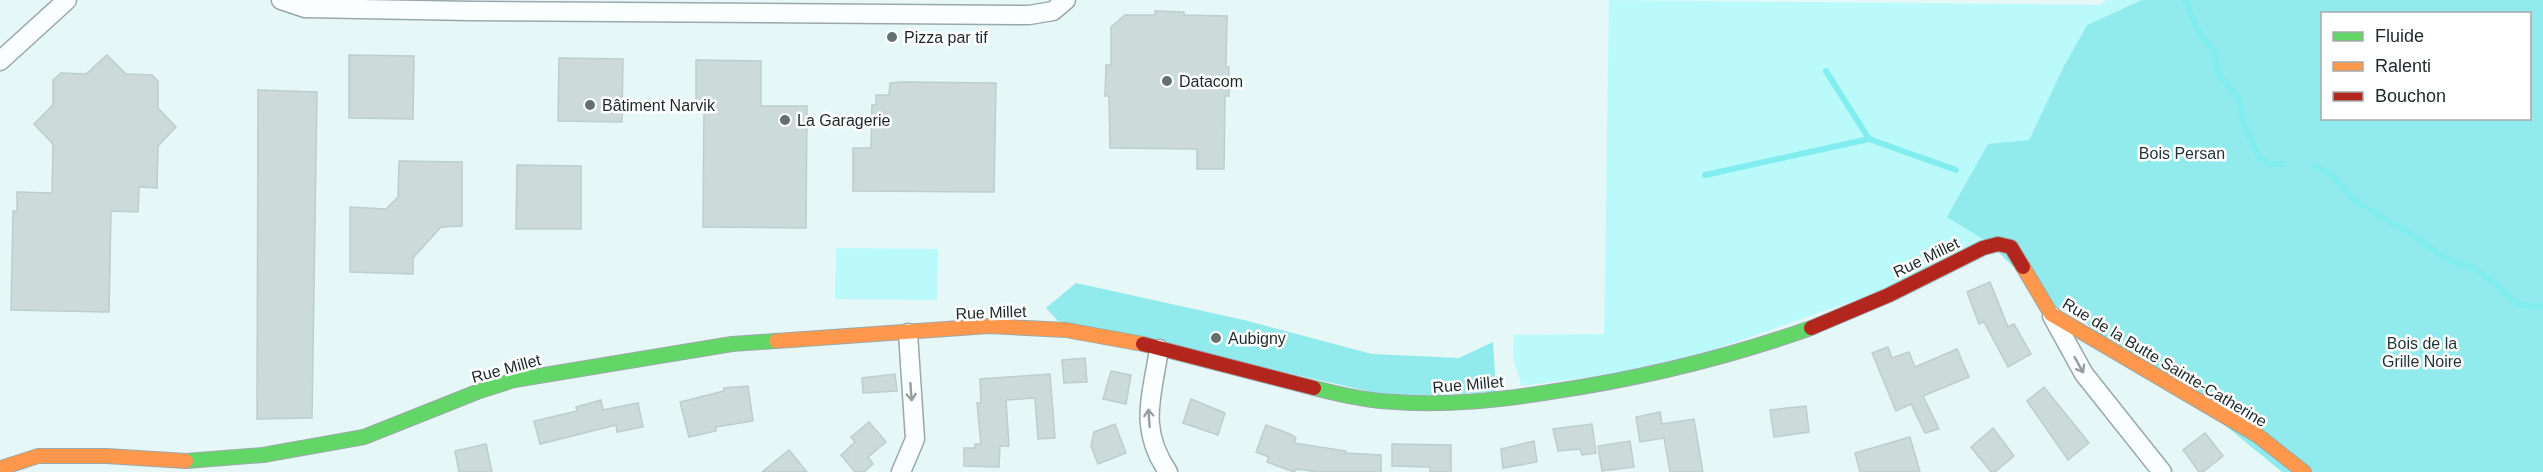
<svg xmlns="http://www.w3.org/2000/svg" width="2543" height="472" font-family="Arial,sans-serif">
<style>
.green{fill:#bbfafb}
.forest{fill:#91eaec;fill-rule:evenodd}
.lines{fill:none;stroke-linecap:round;stroke-linejoin:round}
.stream{stroke:#82edef;stroke-width:6}
.building{fill:#ccdada;stroke:#becdcd;stroke-width:1.5}
.street-casing{stroke:#9ba8a8;stroke-width:21}
.fast-casing{stroke:#9ba8a8;stroke-width:16}
.slow-casing{stroke:#9ba8a8;stroke-width:16}
.jam-casing{stroke:#9ba8a8;stroke-width:16}
.street{stroke:#fbfefe;stroke-width:18}
.fast{stroke:#63d668;stroke-width:14}
.slow{stroke:#ff974d;stroke-width:14}
.jam{stroke:#b3261e;stroke-width:14}
.oneway{stroke:#979e9e}
.poi-dot{fill:#637171;stroke:#fff;stroke-width:2}
.labels{text-anchor:middle;stroke-width:5;stroke-linejoin:round;paint-order:stroke}
.poi-label{font-size:16px;fill:#1d2929;stroke:#fff;text-anchor:start}
.park-label{font-size:16px;fill:#1c3435;stroke:#fff}
.street-label{font-size:16px;fill:#1d2929;stroke:#fff}
</style>
<rect width="100%" height="100%" fill="#e5f7f7"/>
<g class="green">
<path d="M1609 0 2099 5 2107 0H2142L2087 25 2063 68 2029 140 1988 242 1883 290 1666 367 1522 386 1513 359 1514 335 1604 334Z"/>
<path d="M836 248 938 249 937 300 835 299Z"/>
</g>
<g class="forest">
<path d="M2142 0H2543V472H2282L2170 380 2096 334 2078 313 2052 305 1988 242 1947 217 1988 144 2029 140 2063 68 2087 25ZM2322 14H2530V118H2322Z"/>
<path d="M1076 283 1244 320 1372 354 1459 358 1493 342 1496 392 1394 397 1058 321 1046 308Z"/>
</g>
<g class="lines">
<g class="stream">
<path d="M2185 0 2200 35 2213 49 2219 75 2239 99 2244 124 2259 158 2270 164H2283"/>
<path d="M1826 71 1869 139"/>
<path d="M2316 167 2332 175 2354 200 2415 237 2448 260 2472 267 2496 284 2517 304 2543 307"/>
<path d="M1705 175 1869 139 1956 170"/>
</g>
</g>
<g class="building">
<path d="M1155 11 1184 12V15L1227 16 1226 67H1229V96H1225L1224 169H1197V149L1110 148 1109 96H1105L1106 65H1111V27L1125 15H1155Z"/>
<path d="M107 55 126 74 152 75 158 81V108L176 127 158 146 157 188 139 187 138 212 111 211 109 312 11 310 13 211H17V192L52 193 53 144 34 124 53 105V80L61 73 86 74Z"/>
<path d="M349 55 414 56 413 119 349 118Z"/>
<path d="M559 58 623 59 622 122 558 121Z"/>
<path d="M696 60 761 61V106H807L806 228 703 227 704 107 696 106Z"/>
<path d="M903 82 996 83 994 192 853 191V148H871L872 105H876V95H889L890 83Z"/>
<path d="M258 90 317 92 312 418 257 419Z"/>
<path d="M399 161 462 162V226L441 227 413 258V274L350 272V207L386 209 398 197Z"/>
<path d="M517 165 581 166V229H516Z"/>
<path d="M1990 282 2008 327 2014 324 2031 354 2008 367 1984 322 1979 324 1967 292Z"/>
<path d="M1888 347 1892 358 1909 352 1915 367 1957 349 1969 377 1923 396 1939 429 1925 433 1911 404 1896 411 1872 353Z"/>
<path d="M1085 358 1087 382 1064 383 1062 360Z"/>
<path d="M1111 371 1131 375 1126 404 1103 399Z"/>
<path d="M895 374 897 391 863 393 862 378Z"/>
<path d="M1050 374 1055 438 1038 439 1035 398 1006 400 1009 446H1000L999 467 964 466V448H975V444H981L977 403H981L980 379Z"/>
<path d="M748 386 753 421 716 427V431L689 437 680 402 724 391V388Z"/>
<path d="M2044 387 2089 443 2068 460 2027 401Z"/>
<path d="M1191 399 1225 413 1218 435 1183 423Z"/>
<path d="M601 400 603 410 638 403 643 427 617 432 616 425 540 444 534 421 577 411 576 407Z"/>
<path d="M1806 406 1809 432 1774 437 1770 410Z"/>
<path d="M1660 412 1662 424 1694 419 1703 472H1670L1664 438 1640 442 1636 417Z"/>
<path d="M869 422 886 442 868 457 873 464 864 472H855L841 455 855 442 851 437Z"/>
<path d="M1115 424 1126 453 1098 464 1091 446 1094 432Z"/>
<path d="M1592 424 1596 453 1582 455 1580 449 1558 451 1553 429Z"/>
<path d="M1266 425 1290 434 1296 438 1294 443 1346 451 1345 453 1381 455V472H1318L1297 469 1294 472 1267 462 1269 457 1256 452Z"/>
<path d="M1993 428 2014 456 1995 472H1991L1971 447Z"/>
<path d="M2205 433 2223 456 2203 472H2199L2183 450Z"/>
<path d="M1910 437 1920 472H1860L1855 453Z"/>
<path d="M1534 441 1537 462 1503 468 1501 449Z"/>
<path d="M1630 441 1634 467 1602 471 1598 446Z"/>
<path d="M486 444 492 472H459L455 451Z"/>
<path d="M1392 444 1451 445V472H1430V467L1392 466Z"/>
<path d="M789 450 807 472H762Z"/>
</g>
<g class="lines">
<g class="street-casing">
<g id="street">
<path d="M281 0 305 8 471 11 1029 15 1053 11 1066 0"/>
<path d="M0 61 67 0"/>
<path d="M2052 316 2084 374 2162 472"/>
<path d="M1159 349C1152 397 1138 428 1168 472"/>
<path d="M901 472 915 439 908 333"/>
</g>
</g>
<g class="fast-casing">
<g id="fast">
<path d="M1314 388C1341 395 1368 401 1395 402 1447 406 1499 400 1550 392 1639 379 1726 358 1811 328"/>
<path d="M186 461 263 455 364 437 477 392 514 380 732 344 776 341"/>
</g>
</g>
<g class="slow-casing">
<g id="slow">
<path d="M2023 267 2051 314 2257 435 2304 472"/>
<path d="M776 341 989 326 1066 330 1143 344"/>
<path d="M3 472 4 467 38 456H106L186 461"/>
</g>
</g>
<g class="jam-casing">
<g id="jam">
<path d="M1811 328 1889 295 1983 248 1998 244 2011 247 2023 267"/>
<path d="M1143 344 1314 388"/>
</g>
</g>
<use href="#street" class="street"/>
<use href="#fast" class="fast"/>
<use href="#slow" class="slow"/>
<use href="#jam" class="jam"/>
</g>
<defs><path id="oneway-shaft" d="M-6 0H5M1.5-3L5.5 0L1.5 3" fill="none" stroke-width="1.6" stroke-linecap="round" stroke-linejoin="round" transform="scale(1.5)"/></defs>
<g class="oneway">
<use href="#oneway-shaft" transform="translate(2079 365) rotate(61)"/>
<use href="#oneway-shaft" transform="translate(911 392) rotate(86)"/>
<use href="#oneway-shaft" transform="translate(1149 418) rotate(-94)"/>
</g>
<g class="poi-dot">
<circle cx="892" cy="37" r="6"/>
<circle cx="1167" cy="81" r="6"/>
<circle cx="590" cy="105" r="6"/>
<circle cx="785" cy="120" r="6"/>
<circle cx="1216" cy="338" r="6"/>
</g>
<g class="labels">
<g class="poi-label">
<text x="904" y="43">Pizza par tif</text>
<text x="1179" y="87">Datacom</text>
<text x="602" y="111">Bâtiment Narvik</text>
<text x="797" y="126">La Garagerie</text>
<text x="1228" y="344">Aubigny</text>
</g>
<g class="park-label">
<text x="2182" y="159">Bois Persan</text>
<text x="2422" y="349">Bois de la<tspan x="2422" dy="18">Grille Noire</tspan></text>
</g>
<g class="street-label">
<text transform="translate(1926 257) rotate(-26)" y="6">Rue Millet</text>
<text transform="translate(991 312) rotate(-2)" y="6">Rue Millet</text>
<text transform="translate(2165 362) rotate(31)" y="6">Rue de la Butte Sainte-Catherine</text>
<text transform="translate(506 368) rotate(-15)" y="6">Rue Millet</text>
<text transform="translate(1468 384) rotate(-5)" y="6">Rue Millet</text>
</g>
</g>
<rect x="2321" y="12" width="210" height="108" fill="#ffffff" stroke="#a5a9a9" stroke-width="1.5"/>
<rect x="2333" y="32" width="30" height="9" fill="#63d668" stroke="#a5a9a9" stroke-width="1.5"/>
<text x="2375" y="42" font-size="18" fill="#1d2929">Fluide</text>
<rect x="2333" y="62" width="30" height="9" fill="#ff974d" stroke="#a5a9a9" stroke-width="1.5"/>
<text x="2375" y="72" font-size="18" fill="#1d2929">Ralenti</text>
<rect x="2333" y="92" width="30" height="9" fill="#b3261e" stroke="#a5a9a9" stroke-width="1.5"/>
<text x="2375" y="102" font-size="18" fill="#1d2929">Bouchon</text>
</svg>
